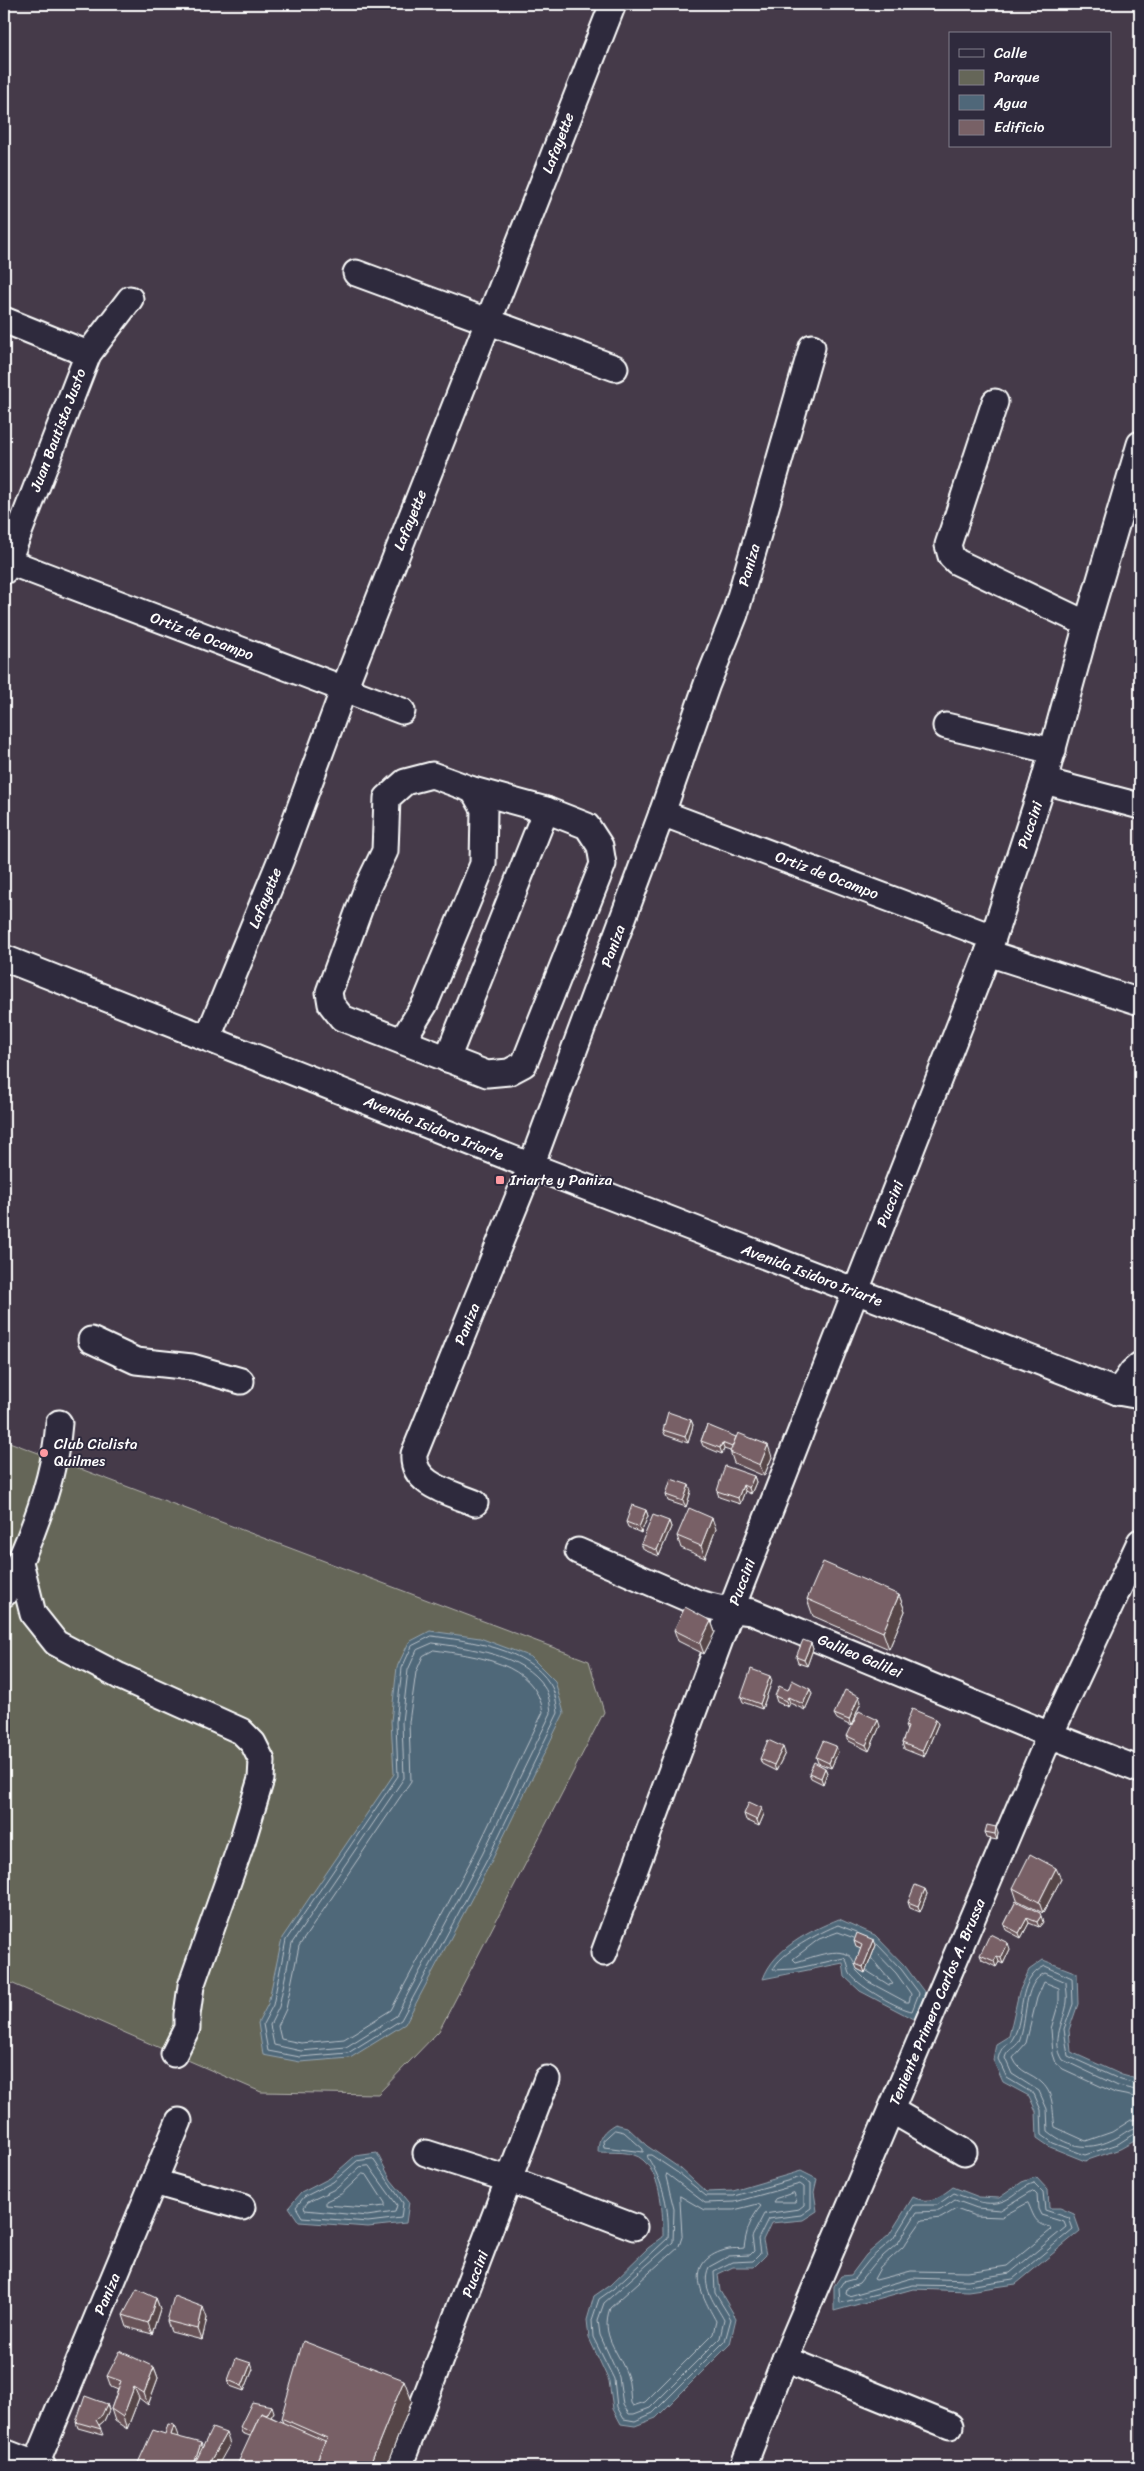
<svg xmlns="http://www.w3.org/2000/svg" width="1144" height="2471" font-family="Sriracha,sans-serif">
<style>
.green{fill:#656658;stroke:#b2b2ac}
.water{fill:#4f6779;stroke:#95a4af}
.lines{fill:none;stroke-linecap:round;stroke-linejoin:round}
.shore{stroke:#b9c2c9;stroke-width:1}
.minor-casing{stroke:#fff;stroke-width:29}
.minor{stroke:#2f2a3d;stroke-width:25}
.wall{fill:#675358;stroke:#fff}
.shaded-wall{fill:#544447;stroke:#fff}
.building{fill:#786166;stroke:#fff}
.poi-dot{fill:#ff9aa2;stroke:#2f2a3d;stroke-width:2}
.labels{text-anchor:middle;stroke-width:4;stroke-linejoin:round;paint-order:stroke}
.street-label{font-size:15px;fill:#fff;stroke:#2f2a3d}
.poi-label{font-size:15px;fill:#fff;stroke:#2f2a3d;text-anchor:start}
</style>
<rect width="100%" height="100%" fill="#453a49"/>
<filter id="ink" filterUnits="userSpaceOnUse"><feTurbulence type="fractalNoise" baseFrequency=".02" numOctaves="2"/><feDisplacementMap in="SourceGraphic" scale="10" xChannelSelector="R" yChannelSelector="G"/><feConvolveMatrix kernelMatrix="1 2 1 2 8 2 1 2 1" color-interpolation-filters="sRGB"/></filter>
<g filter="url(#ink)">
<path class="green" d="M4 1440 589 1661 604 1712 439 2031 378 2094 261 2092 4 1980Z"/>
<g class="water">
<path d="M430 1631 480 1638 531 1657 555 1681 564 1713 492 1860 405 2024 350 2058 300 2062 263 2055 258 2023 268 2004 282 1938 394 1774 391 1721 397 1667 409 1642Z"/>
<path d="M839 1919 875 1935 905 1966 925 1993 915 2020 860 1991 845 1977 843 1963 763 1979C774 1948 810 1931 839 1919Z"/>
<path d="M1043 1960 1077 1973 1078 2004 1069 2030 1071 2052 1122 2075 1140 2080V2138L1120 2149 1085 2161 1050 2147 1037 2138 1036 2111 1029 2096 1003 2082 993 2060 996 2044 1009 2036 1019 1992 1029 1970Z"/>
<path d="M615 2124 627 2127 647 2146 681 2169 706 2192 733 2191 801 2171 817 2179 814 2192 817 2211 803 2220 771 2223 763 2240 766 2255 754 2267H733L718 2274 720 2291 736 2318 730 2344 656 2418 635 2426 621 2424 613 2409 609 2381 589 2338 587 2320 594 2296 610 2285 648 2248 663 2237C663 2214 662 2177 643 2160 632 2150 611 2153 598 2152 598 2137 603 2131 615 2124Z"/>
<path d="M377 2153 391 2180 409 2202 406 2223 368 2227 299 2222 289 2207 301 2193 330 2178 355 2156Z"/>
<path d="M1036 2177 1048 2190 1049 2208H1060L1074 2214 1080 2231 1016 2284 968 2291 913 2289 834 2311V2286L841 2276 851 2275 866 2255 889 2235 913 2197C929 2205 940 2197 953 2187L979 2197 999 2198 1022 2182Z"/>
</g>
<g class="lines">
<g class="shore">
<path d="M432 1636C470 1641 528 1648 550 1684 555 1691 557 1705 558 1713L488 1858 401 2020 348 2053 300 2057 268 2051 263 2024 273 2005 286 1940 398 1776 396 1722 402 1668 412 1646Z"/>
<path d="M433 1643C468 1648 524 1654 544 1687 549 1693 550 1705 551 1713L482 1855 396 2016 346 2047 301 2051 274 2045 270 2025 279 2007 292 1943 404 1778 402 1722 408 1670 417 1650Z"/>
<path d="M434 1650C476 1656 536 1662 543 1712L476 1851 391 2010 344 2039 301 2043 281 2039 278 2026 286 2009 299 1946 411 1781 409 1722 416 1672 423 1656Z"/>
<path d="M856 1932 838 1925C821 1932 779 1953 773 1970L794 1969 844 1958C850 1963 847 1970 851 1975 860 1987 899 2009 912 2011L919 1993 901 1969 877 1944"/>
<path d="M854 1938 838 1932 819 1939 793 1959 796 1962C811 1958 847 1942 854 1962"/>
<path d="M856 1970 867 1981 906 2002H909L911 1994 896 1973 875 1951"/>
<path d="M867 1971 889 1985 893 1984 872 1959"/>
<path d="M1140 2085 1121 2080 1068 2056 1064 2029 1073 2004 1072 1978 1045 1966C1015 1980 1026 2017 1013 2038 1007 2049 1002 2042 998 2059L1007 2078 1034 2094 1041 2110 1042 2135 1053 2143 1085 2155 1118 2144 1135 2133H1140"/>
<path d="M1140 2091 1118 2086 1063 2060C1050 2039 1065 2021 1067 2002 1068 1996 1066 1988 1066 1982L1045 1973C1022 1983 1028 2022 1019 2041 1015 2049 1007 2049 1005 2058L1012 2074 1039 2091 1047 2109 1048 2131C1070 2149 1091 2151 1116 2138 1124 2134 1130 2127 1140 2127"/>
<path d="M1140 2098 1115 2093 1063 2069 1056 2063 1053 2054 1051 2029 1059 2002V1988L1044 1982 1037 1998 1026 2043 1013 2058C1020 2074 1031 2072 1042 2083 1055 2095 1052 2112 1055 2127L1086 2141 1112 2132 1131 2120 1140 2119"/>
<path d="M615 2130 624 2132 643 2149V2152L604 2147 603 2141Z"/>
<path d="M648 2155H651L678 2173 706 2196H734L801 2177 811 2183V2208L801 2215 768 2219 758 2239 760 2254 753 2261 732 2262 714 2271 715 2293 731 2319 725 2341 653 2413 635 2421 624 2419 617 2407 614 2379 593 2337 592 2320 599 2299 613 2289 668 2238C670 2209 663 2182 648 2158Z"/>
<path d="M373 2159 403 2203 401 2218 368 2222 302 2217 296 2207 304 2197 333 2182 357 2161Z"/>
<path d="M369 2166 397 2205 395 2212 367 2216 305 2210 304 2207 308 2202 337 2188 360 2167Z"/>
<path d="M363 2174 367 2175 385 2203V2206L367 2208 326 2205V2201L341 2194Z"/>
<path d="M667 2174 705 2203 735 2202 800 2184 804 2187V2205L799 2209 764 2214 752 2237 754 2251 750 2255 729 2256 709 2267C700 2286 716 2305 724 2320L720 2338 650 2408 634 2414H629L623 2405 619 2377 600 2335 598 2320 604 2303 673 2242 674 2209 666 2177Z"/>
<path d="M1034 2183 1043 2192 1045 2210 1069 2218 1073 2229 1013 2279 968 2286 913 2285 840 2303 839 2288 843 2282 854 2279 870 2259 893 2239 914 2205H937L954 2193C973 2200 992 2210 1011 2197 1019 2192 1024 2186 1034 2183Z"/>
<path d="M1033 2191 1037 2195 1038 2209 1041 2215 1064 2222 1066 2227 1010 2273 968 2280 912 2278 849 2296 846 2294 847 2288 859 2283 875 2263 898 2243 917 2212 939 2211 955 2200 977 2208 1000 2210Z"/>
<path d="M794 2193 796 2199 795 2202H773L775 2199Z"/>
<path d="M680 2196 704 2210H734L758 2204 761 2206C750 2219 746 2232 744 2248 739 2249 734 2248 729 2249 682 2260 701 2294 716 2321L713 2334 645 2402 633 2406 631 2403C630 2394 630 2383 627 2375 618 2350 600 2336 610 2308L679 2246 682 2237Z"/>
<path d="M1028 2203C1034 2215 1034 2224 1050 2227L1051 2230 1007 2266 968 2272 911 2271 876 2280 874 2279 880 2268 903 2247 922 2220 941 2218 956 2209 975 2216 1001 2217Z"/>
</g>
<g class="minor-casing">
<g id="minor">
<path d="M356 273 615 368"/>
<path d="M4 320 88 354"/>
<path d="M995 402 948 545 951 556 957 562 1087 624"/>
<path d="M4 560 402 711"/>
<path d="M4 571 88 354 130 299"/>
<path d="M946 726 1053 751"/>
<path d="M432 775 473 790 546 810 587 826 600 846 603 864 524 1064 509 1072 487 1074 342 1018 331 1004 329 992 367 888 385 851 387 798 405 782Z"/>
<path d="M1044 781 1140 806"/>
<path d="M662 813 992 937"/>
<path d="M988 953 1140 1002"/>
<path d="M4 958 531 1166 1118 1392 1140 1396"/>
<path d="M208 1037 281 859 343 691 613 4"/>
<path d="M402 1041 425 1004 483 864 484 809 473 790"/>
<path d="M447 1059 546 810"/>
<path d="M91 1340 136 1361 192 1367 241 1381"/>
<path d="M1118 1392 1132 1372 1140 1365"/>
<path d="M475 1503C452 1493 411 1485 414 1454L531 1166 662 813 707 684 735 614 812 347"/>
<path d="M578 1551 698 1603 718 1608 752 1612 1050 1735 1140 1770"/>
<path d="M20 1562 33 1614 56 1643 119 1676 241 1731 253 1743 262 1761 261 1779 242 1842 191 1986 187 2015V2028L174 2054"/>
<path d="M4 1594C31 1541 54 1483 59 1423"/>
<path d="M604 1953 731 1610 988 953 1044 781 1087 624 1140 444"/>
<path d="M891 2110 964 2152"/>
<path d="M426 2153 511 2180 634 2227"/>
<path d="M154 2182 242 2207"/>
<path d="M785 2359 950 2426"/>
<path d="M4 2452 43 2467"/>
<path d="M35 2467 179 2121"/>
<path d="M399 2467 547 2079"/>
<path d="M743 2467 785 2359 1050 1735 1140 1542"/>
</g>
</g>
<use href="#minor" class="minor"/>
</g>
<g class="wall">
<path d="M691 1420 693 1425 688 1443 665 1435 663 1430Z"/>
<path d="M707 1425 772 1457 764 1476 734 1463 730 1451 724 1449 722 1454 703 1446 701 1441Z"/>
<path d="M754 1476 756 1482 751 1494 745 1491 740 1504 719 1497 717 1491Z"/>
<path d="M691 1491 686 1507 668 1501 666 1495Z"/>
<path d="M646 1510 648 1516 641 1533 628 1527 626 1522Z"/>
<path d="M669 1521 671 1527 659 1556 644 1550 641 1544Z"/>
<path d="M716 1529 705 1558 681 1548 677 1536Z"/>
<path d="M899 1595 905 1611 889 1649 813 1616 807 1599Z"/>
<path d="M711 1621 715 1632 704 1654 678 1641 674 1630Z"/>
<path d="M811 1643 813 1649 807 1666 798 1663 796 1657Z"/>
<path d="M772 1681 762 1709 743 1702 741 1697Z"/>
<path d="M788 1690 812 1694 805 1710 790 1703 788 1707 777 1702 775 1696Z"/>
<path d="M861 1702 851 1726 837 1719 834 1714Z"/>
<path d="M936 1719 938 1724 924 1757 904 1749 902 1743 907 1731 905 1726Z"/>
<path d="M880 1726 869 1751 849 1741 847 1736Z"/>
<path d="M838 1752 831 1768 818 1763 816 1757Z"/>
<path d="M785 1753 776 1771 762 1764 760 1759Z"/>
<path d="M825 1768 827 1773 823 1784 811 1778 809 1773Z"/>
<path d="M744 1814H764L759 1826 746 1820Z"/>
<path d="M985 1832 998 1833 997 1840 987 1838Z"/>
<path d="M1061 1879 1043 1913 1017 1900 1013 1888Z"/>
<path d="M925 1889 927 1894 920 1912 910 1908 908 1902Z"/>
<path d="M1016 1901 1043 1922 1039 1927 1029 1923 1021 1938 1006 1930 1004 1925Z"/>
<path d="M854 1941 876 1945 865 1973 857 1969 855 1964 861 1949 856 1947Z"/>
<path d="M1010 1949 1003 1964 999 1962 996 1967 982 1960 980 1955Z"/>
<path d="M156 2298 160 2309 152 2334 127 2327 123 2315Z"/>
<path d="M207 2318 202 2340 171 2332 167 2321Z"/>
<path d="M154 2367 158 2378 148 2405 139 2398 127 2429 115 2421 111 2409 118 2390 111 2387 107 2376Z"/>
<path d="M253 2369 244 2391 230 2386 228 2380Z"/>
<path d="M412 2401 386 2467 250 2436 242 2433 240 2427 274 2412 271 2417 283 2423 281 2418Z"/>
<path d="M107 2404 109 2410 104 2421 99 2425 103 2435 78 2428 76 2422Z"/>
</g>
<g class="shaded-wall">
<path d="M691 1420 693 1425 688 1443 685 1437Z"/>
<path d="M722 1443 724 1449 722 1454 720 1448Z"/>
<path d="M768 1445 772 1457 764 1476 760 1465Z"/>
<path d="M754 1476 756 1482 751 1494 749 1488Z"/>
<path d="M689 1485 691 1491 686 1507 683 1501Z"/>
<path d="M743 1485 745 1491 740 1504 738 1498Z"/>
<path d="M646 1510 648 1516 641 1533 639 1527Z"/>
<path d="M712 1518 716 1529 705 1558 701 1546Z"/>
<path d="M669 1521 671 1527 659 1556 657 1550Z"/>
<path d="M899 1595 905 1611 889 1649 883 1632Z"/>
<path d="M711 1621 715 1632 704 1654 700 1643Z"/>
<path d="M811 1643 813 1649 807 1666 804 1660Z"/>
<path d="M770 1676 772 1681 762 1709 760 1704Z"/>
<path d="M810 1689 812 1694 805 1710 803 1704Z"/>
<path d="M859 1696 861 1702 851 1726 849 1720Z"/>
<path d="M788 1697 790 1703 788 1707 786 1701Z"/>
<path d="M936 1719 938 1724 924 1757 922 1751Z"/>
<path d="M878 1720 880 1726 869 1751 866 1745Z"/>
<path d="M836 1746 838 1752 831 1768 829 1763Z"/>
<path d="M783 1747 785 1753 776 1771 774 1765Z"/>
<path d="M825 1768 827 1773 823 1784 821 1778Z"/>
<path d="M762 1808 764 1814 759 1826 757 1820Z"/>
<path d="M996 1827 998 1833 997 1840 995 1834Z"/>
<path d="M1056 1868 1061 1879 1043 1913 1039 1902Z"/>
<path d="M925 1889 927 1894 920 1912 918 1906Z"/>
<path d="M1041 1916 1043 1922 1039 1927 1037 1922Z"/>
<path d="M1027 1918 1029 1923 1021 1938 1019 1933Z"/>
<path d="M874 1940 876 1945 865 1973 863 1967Z"/>
<path d="M1008 1943 1010 1949 1003 1964 1001 1958Z"/>
<path d="M997 1956 999 1962 996 1967 994 1961Z"/>
<path d="M156 2298 160 2309 152 2334 148 2323Z"/>
<path d="M203 2307 207 2318 202 2340 198 2329Z"/>
<path d="M251 2363 253 2369 244 2391 242 2386Z"/>
<path d="M154 2367 158 2378 148 2405 144 2393Z"/>
<path d="M404 2380 412 2401 386 2467H369Z"/>
<path d="M134 2387 139 2398 127 2429 123 2417Z"/>
<path d="M107 2404 109 2410 104 2421 98 2426 96 2420Z"/>
<path d="M272 2406 274 2412 257 2439 255 2433Z"/>
<path d="M174 2425 178 2436 175 2447 171 2435Z"/>
<path d="M226 2433 230 2444 217 2467H207Z"/>
<path d="M201 2443 205 2455 193 2467Z"/>
</g>
<g class="building">
<path d="M668 1412 691 1420 685 1437 663 1430Z"/>
<path d="M707 1425 736 1437 732 1447 722 1443 720 1448 701 1441Z"/>
<path d="M738 1433 768 1445 760 1465 730 1452Z"/>
<path d="M725 1466 754 1476 749 1488 743 1485 738 1498 717 1491Z"/>
<path d="M671 1479 689 1485 683 1501 666 1495Z"/>
<path d="M632 1505 646 1510 639 1527 626 1522Z"/>
<path d="M689 1508 712 1518 701 1546 677 1536Z"/>
<path d="M653 1515 669 1521 657 1550 641 1544Z"/>
<path d="M823 1562 899 1595 883 1632 807 1599Z"/>
<path d="M685 1607 711 1621 700 1643 674 1630Z"/>
<path d="M803 1640 811 1643 804 1660 796 1657Z"/>
<path d="M751 1669 770 1676 760 1704 741 1697Z"/>
<path d="M792 1680 810 1689 803 1704 788 1697 786 1701 775 1696 779 1686 788 1690Z"/>
<path d="M845 1690 859 1696 849 1720 834 1714Z"/>
<path d="M912 1709 936 1719 922 1751 902 1743 908 1727 905 1726Z"/>
<path d="M859 1711 878 1720 866 1745 847 1736Z"/>
<path d="M768 1740 783 1747 774 1765 760 1759Z"/>
<path d="M823 1741 836 1746 829 1763 816 1757Z"/>
<path d="M814 1762 825 1768 821 1778 809 1773Z"/>
<path d="M749 1802 762 1808 757 1820 744 1814Z"/>
<path d="M987 1825 996 1827 995 1834 985 1832Z"/>
<path d="M1030 1854 1056 1868 1039 1902 1013 1888Z"/>
<path d="M915 1885 925 1889 918 1906 908 1902Z"/>
<path d="M1016 1901 1040 1913 1041 1916 1037 1922 1027 1918 1019 1933 1004 1925Z"/>
<path d="M857 1933 874 1940 863 1967 855 1964 862 1945 854 1941Z"/>
<path d="M990 1934 1008 1943 1001 1958 997 1956 994 1961 980 1955Z"/>
<path d="M137 2289 156 2298 148 2323 123 2315Z"/>
<path d="M174 2296 203 2307 198 2329 167 2321Z"/>
<path d="M303 2341 404 2380 369 2467H314L327 2438 281 2418Z"/>
<path d="M120 2351 154 2367 144 2393 134 2387 123 2417 111 2409 121 2381 107 2376Z"/>
<path d="M236 2358 251 2363 242 2386 228 2380Z"/>
<path d="M85 2396 107 2404 102 2415 96 2420 101 2429 76 2422Z"/>
<path d="M252 2402 272 2406 267 2415 261 2413 252 2432 240 2427Z"/>
<path d="M261 2413 325 2441 314 2467H236Z"/>
<path d="M168 2424 174 2425 171 2435 201 2443 193 2467H142L137 2465 153 2430 165 2434Z"/>
<path d="M212 2428 226 2433 207 2467H193Z"/>
</g>
</g>
<g class="poi-dot">
<rect x="495" y="1175" width="10" height="10" rx="2.5"/>
<circle cx="44" cy="1453" r="5"/>
</g>
<g class="labels">
<g class="street-label">
<text transform="translate(558 143) rotate(-69)" y="5">Lafayette</text>
<text transform="translate(58 430) rotate(-69)" y="5">Juan Bautista Justo</text>
<text transform="translate(410 520) rotate(-68)" y="5">Lafayette</text>
<text transform="translate(749 565) rotate(-74)" y="5">Paniza</text>
<text transform="translate(202 636) rotate(21)" y="5">Ortiz de Ocampo</text>
<text transform="translate(1030 825) rotate(-71)" y="5">Puccini</text>
<text transform="translate(827 875) rotate(21)" y="5">Ortiz de Ocampo</text>
<text transform="translate(265 898) rotate(-68)" y="5">Lafayette</text>
<text transform="translate(613 946) rotate(-70)" y="5">Paniza</text>
<text transform="translate(434 1128) rotate(22)" y="5">Avenida Isidoro Iriarte</text>
<text transform="translate(890 1204) rotate(-68)" y="5">Puccini</text>
<text transform="translate(812 1275) rotate(21)" y="5">Avenida Isidoro Iriarte</text>
<text transform="translate(467 1324) rotate(-68)" y="5">Paniza</text>
<text transform="translate(742 1582) rotate(-69)" y="5">Puccini</text>
<text transform="translate(860 1656) rotate(23)" y="5">Galileo Galilei</text>
<text transform="translate(937 2002) rotate(-67)" y="5">Teniente Primero Carlos A. Brussa</text>
<text transform="translate(475 2274) rotate(-69)" y="5">Puccini</text>
<text transform="translate(107 2294) rotate(-67)" y="5">Paniza</text>
</g>
<g class="poi-label">
<text x="510" y="1185">Iriarte y Paniza</text>
<text x="54" y="1449">Club Ciclista<tspan x="54" dy="17">Quilmes</tspan></text>
</g>
</g>
<rect width="1144" height="2471" fill="none" stroke="#2f2a3d" stroke-width="20"/>
<rect x="10" y="10" width="1124" height="2451" fill="none" stroke="#fff" stroke-width="2" filter="url(#ink)"/>
<rect x="949" y="32" width="162" height="115" fill="#2f2a3d" stroke="#827f8b"/>
<rect x="959" y="49" width="25" height="8" fill="#2f2a3d" stroke="#827f8b"/>
<text x="994" y="58" font-size="15" fill="#ffffff">Calle</text>
<rect x="959" y="70" width="25" height="15" fill="#656658" stroke="#827f8b"/>
<text x="994" y="82" font-size="15" fill="#ffffff">Parque</text>
<rect x="959" y="95" width="25" height="15" fill="#4f6779" stroke="#827f8b"/>
<text x="994" y="108" font-size="15" fill="#ffffff">Agua</text>
<rect x="959" y="120" width="25" height="15" fill="#786166" stroke="#827f8b"/>
<text x="994" y="132" font-size="15" fill="#ffffff">Edificio</text>
</svg>
